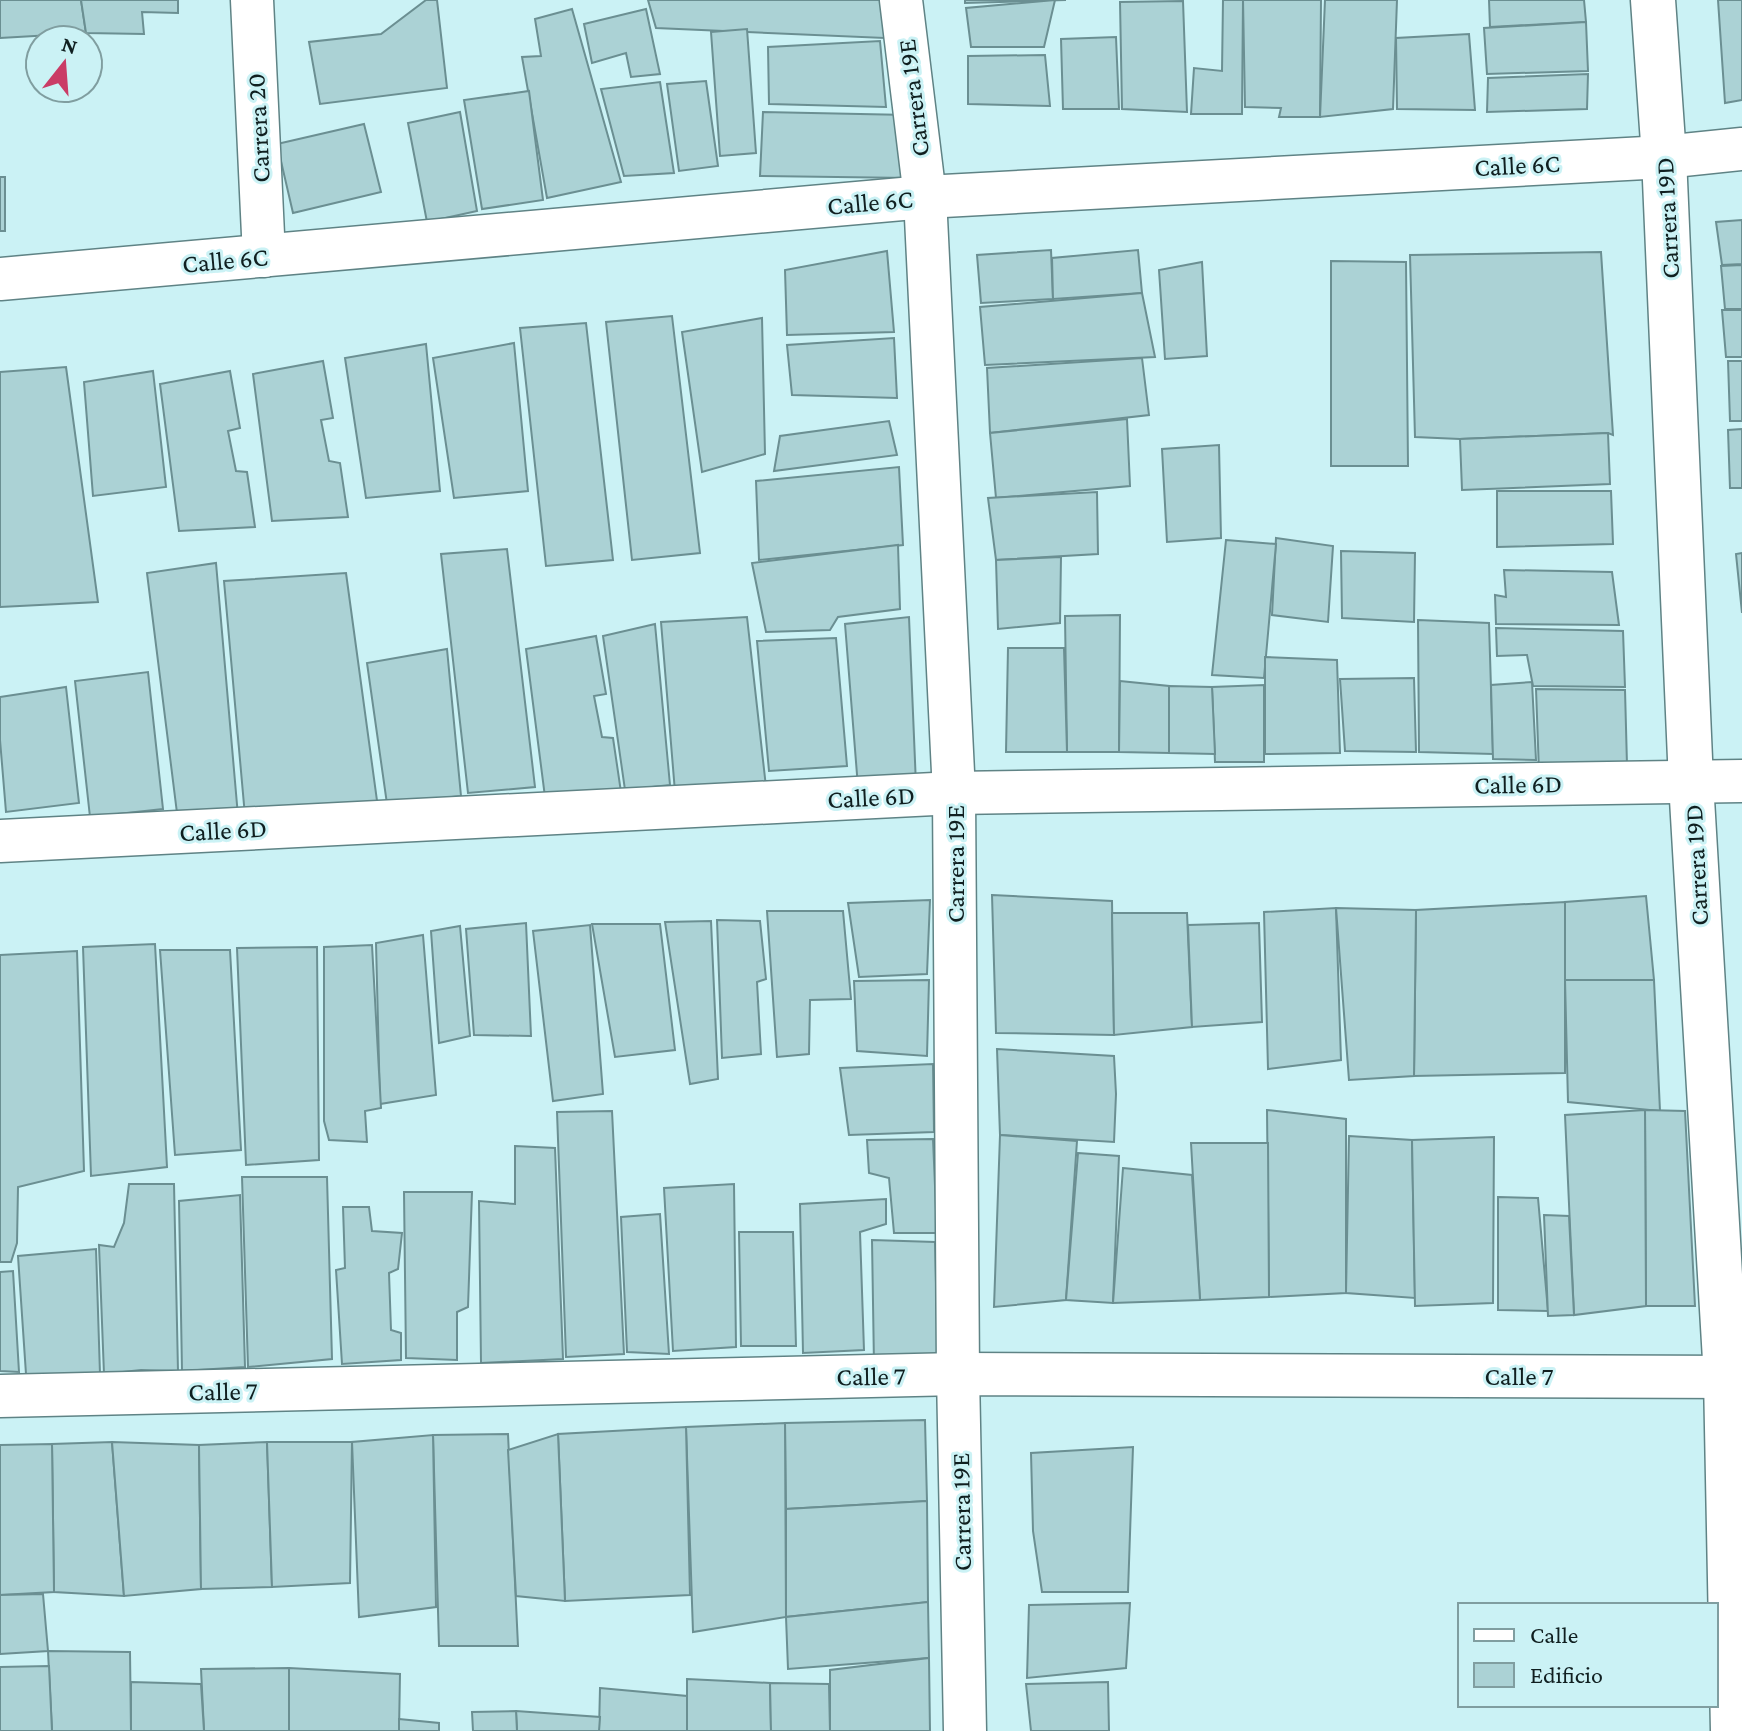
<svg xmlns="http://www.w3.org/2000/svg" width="1742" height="1731" font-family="'Crimson Pro',serif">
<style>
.building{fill:#abd2d5;stroke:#6b8f92;stroke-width:2}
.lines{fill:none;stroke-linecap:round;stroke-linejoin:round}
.minor-casing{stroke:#5f8385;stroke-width:45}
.tertiary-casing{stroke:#5f8385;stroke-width:47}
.minor{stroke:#fff;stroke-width:42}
.tertiary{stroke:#fff;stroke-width:44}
.labels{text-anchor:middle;stroke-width:6;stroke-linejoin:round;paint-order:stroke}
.street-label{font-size:26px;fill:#101f20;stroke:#cbf2f5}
</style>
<rect width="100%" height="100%" fill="#cbf2f5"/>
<g class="building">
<path d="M0 0H81L86 33 0 38Z"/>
<path d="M81 0H178V13L142 12 144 34 86 33Z"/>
<path d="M426 0H437L447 88 320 104 309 42 381 34Z"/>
<path d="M648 0H903L908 39 656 28Z"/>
<path d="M965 0H1066L965 3Z"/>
<path d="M1055 0 1044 47H971L966 8Z"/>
<path d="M1223 0H1243L1242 114H1191L1194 68 1222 71Z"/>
<path d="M1243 0H1321L1320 117H1279L1281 108 1245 107Z"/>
<path d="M1325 0H1397L1393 109 1320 117Z"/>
<path d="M1489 0H1584L1586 22 1490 27Z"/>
<path d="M1718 0H1742V100L1725 103Z"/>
<path d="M1183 1 1187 112 1122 109 1120 2Z"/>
<path d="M572 9 621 182 547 198 522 57 541 56 535 19Z"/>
<path d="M646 9 660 74 631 77 626 53 592 63 584 24Z"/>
<path d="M1586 22 1588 71 1487 74 1484 28Z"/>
<path d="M747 29 756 153 720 156 711 32Z"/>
<path d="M1469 34 1475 110 1397 109 1396 38Z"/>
<path d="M1116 37 1119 109H1063L1061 39Z"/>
<path d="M880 41 886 107 769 104 768 47Z"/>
<path d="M1045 55 1050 106 968 104V56Z"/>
<path d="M1588 74 1587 109 1487 112 1488 78Z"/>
<path d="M706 81 718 166 679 171 667 84Z"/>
<path d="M660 82 674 173 624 176 601 89Z"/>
<path d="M529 91 543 200 482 209 464 100Z"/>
<path d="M460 112 477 211 427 222 408 123Z"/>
<path d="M763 112 908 115 910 178 760 176Z"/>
<path d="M364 124 381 192 293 213 277 144Z"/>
<rect x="0" y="177" width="5" height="54"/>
<path d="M1742 220V264L1722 265 1716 222Z"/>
<path d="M1051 250 1053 299 981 303 977 255Z"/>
<path d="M1138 250 1142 293 1053 299 1052 258Z"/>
<path d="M887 251 894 332 787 335 785 270Z"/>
<path d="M1601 252 1613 435 1608 433 1460 439 1415 437 1410 255Z"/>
<path d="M1331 261 1406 262 1408 466H1331Z"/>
<path d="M1202 262 1207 356 1165 359 1159 270Z"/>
<path d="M1742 265V309H1725L1721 266Z"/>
<path d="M1142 293 1155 357 985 365 980 307Z"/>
<path d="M1722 310H1742V357H1726Z"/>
<path d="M672 316 700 553 632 560 606 322Z"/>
<path d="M762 318 765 454 702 472 682 332Z"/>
<path d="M586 323 613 560 546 566 520 328Z"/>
<path d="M894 338 897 398 792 395 787 345Z"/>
<path d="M514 343 528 491 454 498 433 358Z"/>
<path d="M426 344 440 491 366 498 345 358Z"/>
<path d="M1142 358 1149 415 990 433 987 368Z"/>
<path d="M323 361 333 418 321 420 329 461 340 463 348 517 272 521 253 374Z"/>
<path d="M1728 361H1742V421H1730Z"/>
<path d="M66 367 98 602 0 607V372Z"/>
<path d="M153 371 166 487 93 496 84 382Z"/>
<path d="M230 371 240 428 228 431 236 471 247 472 255 527 179 531 160 384Z"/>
<path d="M1127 419 1130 486 996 498 990 433Z"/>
<path d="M889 421 897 455 774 471 780 436Z"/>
<path d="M1742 429V488H1730L1728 430Z"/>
<path d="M1608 433 1610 484 1462 490 1460 439Z"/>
<path d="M1219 445 1221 538 1167 542 1162 449Z"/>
<path d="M899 467 903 545 759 560 756 481Z"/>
<path d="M1497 491H1611L1613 544 1497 547Z"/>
<path d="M1097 492 1098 554 996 560 988 498Z"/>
<path d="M1276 538 1333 546 1328 622 1272 615Z"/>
<path d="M1226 540 1276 544 1264 678 1212 675Z"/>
<path d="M898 545 900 609 838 617 830 630 766 632 752 563Z"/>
<path d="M507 549 535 787 468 793 441 554Z"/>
<path d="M1341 551 1415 553 1414 622 1342 618Z"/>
<path d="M1742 553V613L1736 554Z"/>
<path d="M1061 557 1060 623 998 629 996 560Z"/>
<path d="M216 563 238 816 178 821 147 573Z"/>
<path d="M1504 570 1612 572 1619 625 1496 624 1495 595 1506 597Z"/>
<path d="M346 573 378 808 245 816 224 581Z"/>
<path d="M1120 615 1119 752H1067L1065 616Z"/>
<path d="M747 617 766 787 675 792 661 622Z"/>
<path d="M909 617 916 785 858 787 845 624Z"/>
<path d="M1418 620 1489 623 1493 754 1419 752Z"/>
<path d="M655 624 670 785 625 790 603 636Z"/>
<path d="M1496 628 1623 631 1625 687 1533 686 1527 655 1497 656Z"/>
<path d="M596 636 606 694 594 696 602 737 613 738 621 792 545 797 526 649Z"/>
<path d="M836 638 847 766 769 771 757 641Z"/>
<path d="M1008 648H1064L1067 752H1006Z"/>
<path d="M447 649 461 796 387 804 367 663Z"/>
<path d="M1265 657 1337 660 1340 753 1265 754Z"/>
<path d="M148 672 163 809 90 817 75 681Z"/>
<path d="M1414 678 1416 752 1345 751 1340 679Z"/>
<path d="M1120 681 1169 686V753L1119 752Z"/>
<path d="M1532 682 1536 760 1493 759 1491 685Z"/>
<path d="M1264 685V762H1215L1212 687Z"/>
<path d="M1169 686 1212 687 1215 754 1169 753Z"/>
<path d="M66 687 79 803 6 812 0 740V697Z"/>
<path d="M1536 689 1625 690 1627 765 1539 772Z"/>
<path d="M992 895 1112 901 1114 1035 996 1033Z"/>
<path d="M1646 896 1654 980H1565V902Z"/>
<path d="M930 900 927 974 859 977 848 903Z"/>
<path d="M1565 902V1073L1414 1076 1416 910Z"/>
<path d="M1336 908 1341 1060 1268 1069 1264 912Z"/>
<path d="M1336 908 1416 910 1414 1076 1349 1080Z"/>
<path d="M767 911H843L851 999 810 1000 809 1054 777 1057Z"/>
<path d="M1112 913H1187L1192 1027 1114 1035Z"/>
<path d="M717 920 760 921 766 979 757 982 761 1054 722 1058Z"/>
<path d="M711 921 718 1079 690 1084 665 922Z"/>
<path d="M526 923 531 1036 474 1035 466 929Z"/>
<path d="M1259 923 1262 1022 1192 1027 1188 925Z"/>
<path d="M592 924H660L675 1050 615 1057Z"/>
<path d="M590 925 603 1094 553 1101 533 931Z"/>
<path d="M460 926 470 1036 439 1043 431 931Z"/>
<path d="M423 935 436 1095 380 1104 376 943Z"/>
<path d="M155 944 167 1167 91 1176 83 947Z"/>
<path d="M372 945 381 1108 365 1111 367 1142 329 1140 324 1121V947Z"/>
<path d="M317 947 319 1160 246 1165 237 948Z"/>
<path d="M160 950H230L241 1150 175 1155Z"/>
<path d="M77 951 84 1171 18 1187 17 1243 11 1262H0V955Z"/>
<path d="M929 980 927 1056 857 1051 854 981Z"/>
<path d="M1565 980H1654L1660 1111 1568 1102Z"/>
<path d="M997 1049 1114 1056 1116 1094 1114 1142 1000 1135Z"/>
<path d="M933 1064 934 1132 849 1135 840 1068Z"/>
<path d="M1267 1110 1346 1119V1293L1269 1297Z"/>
<path d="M1645 1110 1685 1111 1695 1306H1646Z"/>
<path d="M1645 1110 1646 1306 1574 1315 1565 1115Z"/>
<path d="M612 1111 624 1354 566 1357 557 1112Z"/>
<path d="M1000 1135 1077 1141 1066 1300 994 1307Z"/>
<path d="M1349 1136 1412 1140 1415 1298 1346 1293Z"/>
<path d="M1494 1137 1493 1303 1415 1306 1412 1140Z"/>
<path d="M933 1139 937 1233H894L889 1178 869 1173 867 1140Z"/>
<path d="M1191 1143H1268L1269 1297 1200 1300Z"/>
<path d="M515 1146 555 1148 563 1359 481 1363 479 1201 515 1204Z"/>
<path d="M1078 1153 1119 1156 1113 1303 1066 1300Z"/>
<path d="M1123 1168 1192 1175 1200 1300 1113 1303Z"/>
<path d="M242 1177H327L332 1359 248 1367Z"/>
<path d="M129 1184H174L178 1371 141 1370 104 1374 99 1245 114 1247 124 1223Z"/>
<path d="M734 1184 736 1347 673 1351 664 1188Z"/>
<path d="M404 1192H472L468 1307 457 1312V1360L406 1358Z"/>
<path d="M240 1195 245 1367 182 1371 179 1201Z"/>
<path d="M1498 1197 1538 1198 1548 1311 1498 1310Z"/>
<path d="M886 1199V1224L860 1232 864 1350 803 1353 800 1204Z"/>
<path d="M343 1207H369L372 1231 402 1233 398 1269 389 1273 391 1330 401 1333V1360L342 1364 336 1270 345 1268Z"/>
<path d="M660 1214 669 1354 627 1352 621 1217Z"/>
<path d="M1544 1215 1569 1216 1574 1315 1548 1316Z"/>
<path d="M739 1232H793L796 1346H741Z"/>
<path d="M872 1240 935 1242 938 1365H874Z"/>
<path d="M96 1249 100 1374H26L18 1256Z"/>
<path d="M13 1271 19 1372 0 1371V1272Z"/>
<path d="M925 1420 927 1501 786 1509 785 1423Z"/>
<path d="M785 1423 786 1617 693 1632 686 1427Z"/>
<path d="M686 1427 690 1595 565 1601 558 1434Z"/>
<path d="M508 1434 518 1646H439L433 1435Z"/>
<path d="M558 1434 565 1601 516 1596 508 1450Z"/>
<path d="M433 1435 436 1607 359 1617 352 1442Z"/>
<path d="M112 1442 124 1596 54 1592 52 1444Z"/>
<path d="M112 1442 199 1445 201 1589 124 1596Z"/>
<path d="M267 1442 272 1587 201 1589 199 1445Z"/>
<path d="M267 1442H352L350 1583 272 1587Z"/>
<path d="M52 1444 54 1592 0 1595V1445Z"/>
<path d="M1133 1447 1128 1592H1042L1033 1531 1031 1453Z"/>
<path d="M927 1501 928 1602 786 1617V1509Z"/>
<path d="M43 1594 48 1651 0 1654V1595Z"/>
<path d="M928 1602 929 1658 788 1669 786 1617Z"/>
<path d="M1130 1603 1126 1668 1027 1678 1029 1605Z"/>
<path d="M48 1651 130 1652 131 1731H52Z"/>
<path d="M929 1658 930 1731H830V1670Z"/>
<path d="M49 1666 52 1731H0V1667Z"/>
<path d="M289 1668 400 1674 399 1731H289Z"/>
<path d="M289 1668V1731H204L201 1669Z"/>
<path d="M687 1679 770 1683 771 1731H687Z"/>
<path d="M131 1682 201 1684 204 1731H131Z"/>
<path d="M1108 1682 1109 1731H1031L1026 1684Z"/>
<path d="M770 1683 829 1684 830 1731H771Z"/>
<path d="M600 1688 687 1696V1731H599Z"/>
<path d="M516 1711 600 1717 599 1731H517Z"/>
<path d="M516 1711 517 1731H473L472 1712Z"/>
<path d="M399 1719 439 1723V1731H399Z"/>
</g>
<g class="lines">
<g class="minor-casing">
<g id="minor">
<path d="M252 0 264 256"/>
<path d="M901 0 925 197 954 793 958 1374 965 1731"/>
<path d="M0 279 925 197 1664 157 1742 149"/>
<path d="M0 841 954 793 1742 781"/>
<path d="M0 1396 958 1374 1742 1377"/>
</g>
</g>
<g class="tertiary-casing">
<path id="tertiary" d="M1653 0 1664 157 1691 782 1726 1377 1733 1731"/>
</g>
<use href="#minor" class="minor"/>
<use href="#tertiary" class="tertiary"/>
</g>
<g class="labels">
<g class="street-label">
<text transform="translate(913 98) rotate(-97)" y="9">Carrera 19E</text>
<text transform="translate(258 128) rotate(-93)" y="9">Carrera 20</text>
<text transform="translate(1517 165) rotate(-3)" y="9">Calle 6C</text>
<text transform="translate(870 202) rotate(-5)" y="9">Calle 6C</text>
<text transform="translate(1667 218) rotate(-93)" y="9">Carrera 19D</text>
<text transform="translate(225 260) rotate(-5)" y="9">Calle 6C</text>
<text transform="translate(1518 784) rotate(-1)" y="9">Calle 6D</text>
<text transform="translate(871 797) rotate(-3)" y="9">Calle 6D</text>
<text transform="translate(223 830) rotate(-3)" y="9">Calle 6D</text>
<text transform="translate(955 864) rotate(-90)" y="9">Carrera 19E</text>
<text transform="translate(1696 865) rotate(-93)" y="9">Carrera 19D</text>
<text transform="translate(871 1376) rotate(-1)" y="9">Calle 7</text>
<text x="1519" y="1385">Calle 7</text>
<text transform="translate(223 1391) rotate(-1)" y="9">Calle 7</text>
<text transform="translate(961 1512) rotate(-91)" y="9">Carrera 19E</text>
</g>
</g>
<rect x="1458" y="1603" width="260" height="104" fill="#cbf2f5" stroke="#809ea0" stroke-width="2"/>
<rect x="1474" y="1629" width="40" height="12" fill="#ffffff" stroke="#809ea0" stroke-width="2"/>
<text x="1530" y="1643" font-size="24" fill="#101f20">Calle</text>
<rect x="1474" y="1663" width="40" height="24" fill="#abd2d5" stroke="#809ea0" stroke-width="2"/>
<text x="1530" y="1683" font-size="24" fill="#101f20">Edificio</text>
<g transform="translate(64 64) rotate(17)"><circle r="38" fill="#cbf2f5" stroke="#809ea0" stroke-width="2"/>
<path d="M0-6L14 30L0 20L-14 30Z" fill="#ca3c66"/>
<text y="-12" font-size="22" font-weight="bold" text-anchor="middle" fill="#101f20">N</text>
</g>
</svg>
